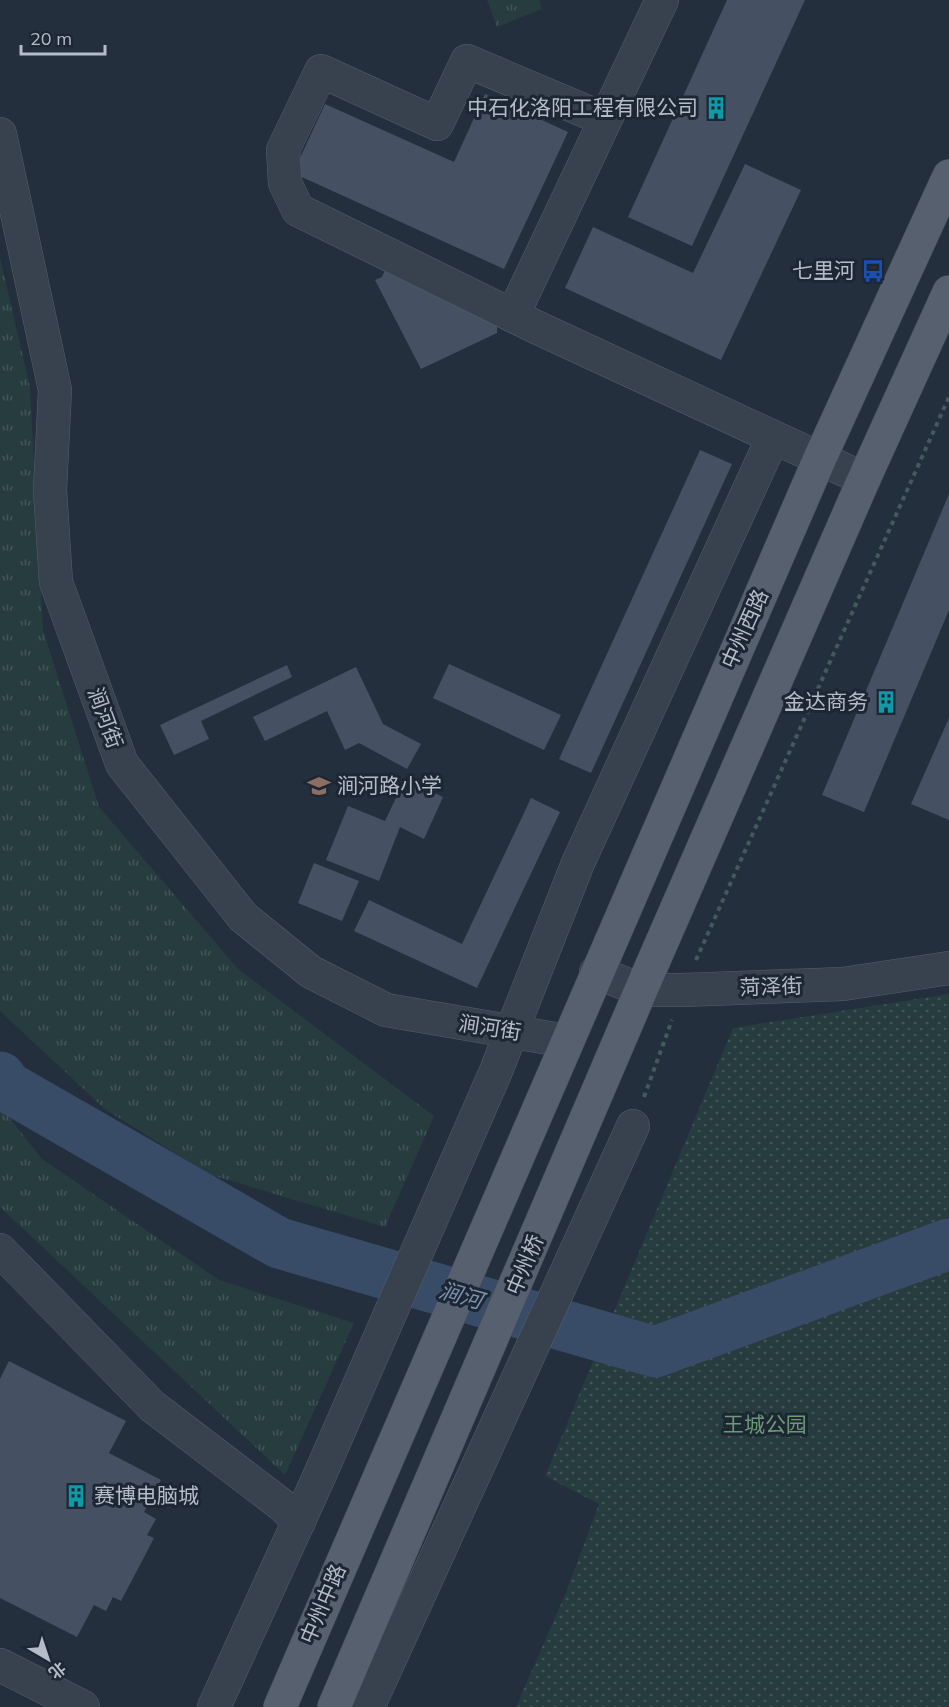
<svg xmlns="http://www.w3.org/2000/svg" width="949" height="1707" font-family="Mulish,'Noto Sans SC',sans-serif">
<style>
.grass{fill:url(#grass-tufts)}
.park{fill:url(#park-dots)}
.lines{fill:none;stroke-linecap:round;stroke-linejoin:round}
.river{stroke:#394c67;stroke-width:51}
.building{fill:#455162}
.minor-casing{stroke:#565f6c;stroke-width:34}
.major-casing{stroke:#414a57;stroke-width:34}
.path{stroke:#44595c;stroke-width:4;stroke-dasharray:4.5 4.5;stroke-linecap:butt}
.minor{stroke:#38414e;stroke-width:33}
.major{stroke:#56606e;stroke-width:33}
.labels{text-anchor:middle;stroke-width:6;stroke-linejoin:round;paint-order:stroke}
.poi-label{font-size:21px;fill:#b4bcc9;stroke:#1d2633;text-anchor:end}
.street-label{font-size:21px;fill:#b4bcc9;stroke:#1d2633}
.park-label{font-size:21px;fill:#6b9a76;stroke:#1d2633}
.water-label{font-size:22px;font-style:italic;fill:#7c92b1;stroke:#1d2633}
</style>
<defs>
<pattern id="grass-tufts" width="24" height="20" patternUnits="userSpaceOnUse" patternTransform="scale(1.5)"><rect width="24" height="20" fill="#263c3f"/><path d="M3 7l-1-3M5 7V3M7 7l1-3M15 17l-1-3M17 17v-4M19 17l1-3" fill="none" stroke="#435659"/></pattern>
<pattern id="park-dots" width="8" height="8" patternUnits="userSpaceOnUse" patternTransform="scale(1.5)"><rect width="8" height="8" fill="#263c3f"/><path d="M2 2h.1M6 6h.1" fill="none" stroke="#435659" stroke-width="1.8" stroke-linecap="round"/></pattern>
</defs>
<rect width="100%" height="100%" fill="#242f3e"/>
<g class="grass">
<path d="M487 0H539L542 9 497 27Z"/>
<path d="M0 258 30 387 43 630 99 807 238 969 434 1116 385 1227 208 1174 105 1109 0 1011Z"/>
<path d="M0 1106 42 1159 219 1280 354 1323 285 1475 0 1207Z"/>
</g>
<path class="park" d="M949 994V1707H516L565 1595 599 1504 545 1476 733 1028Z"/>
<g class="lines">
<path class="river" d="M0 1077 6 1086 279 1243 655 1352 949 1244"/>
</g>
<g class="building">
<path d="M727 0H805L692 246 628 217Z"/>
<path d="M485 94 568 132 504 269 293 173 325 104 454 162Z"/>
<path d="M745 164 801 190 721 360 565 288 593 227 693 273Z"/>
<path d="M389 261 497 312V333L421 369 375 280 382 277Z"/>
<path d="M700 450 732 464 591 773 559 759Z"/>
<path d="M949 494V610L864 812 822 795Z"/>
<path d="M449 664 561 715 544 750 433 698Z"/>
<path d="M287 665 292 677 201 721 209 739 174 755 160 725Z"/>
<path d="M356 667 383 724 421 744 407 769 359 743 345 750 327 711 265 741 253 717Z"/>
<path d="M949 718V820L911 804Z"/>
<path d="M405 779 443 797 424 839 400 827 379 881 326 860 348 806 385 821Z"/>
<path d="M531 798 560 812 477 988 354 931 369 900 462 944Z"/>
<path d="M314 863 359 881 342 921 298 903Z"/>
<path d="M9 1361 126 1421 109 1453 161 1480 144 1512 156 1519 147 1535 154 1538 121 1601 113 1597 106 1611 94 1605 77 1637 0 1598V1379Z"/>
</g>
<g class="lines">
<g class="minor-casing">
<g id="minor">
<path d="M604 119 467 61 437 124 321 71 283 150 285 183 298 210 536 327 864 479"/>
<path d="M0 134 55 390 50 490 56 582 122 764 243 917 311 972 386 1010 566 1041"/>
<path d="M513 315 662 0"/>
<path d="M596 972 641 990H683L843 984 949 968"/>
<path d="M0 1250 152 1406 283 1506 299 1522"/>
<path d="M0 1665 83 1707"/>
<path d="M214 1707 318 1479 496 1071 578 863 773 437"/>
<path d="M368 1707 633 1126"/>
</g>
</g>
<g class="major-casing">
<g id="major">
<path d="M280 1707 820 458 949 176"/>
<path d="M334 1707 641 990 864 479 949 292"/>
</g>
</g>
<g class="path">
<path d="M696 960 949 397"/>
<path d="M644 1097 672 1020"/>
</g>
<use href="#minor" class="minor"/>
<use href="#major" class="major"/>
</g>
<defs>
<g id="building-bare" transform="scale(1.8)"><path d="M-4-6H4V6H1V3H-1V6H-4ZM-2.5-4.3h1.7v1.8h-1.7ZM.8-4.3h1.7v1.8H.8ZM-2.5-1h1.7V.8h-1.7ZM.8-1h1.7V.8H.8Z" fill="#0f9aa8" stroke="#1d2633" stroke-width="2.5" paint-order="stroke"/></g>
<g id="bus-bare" transform="scale(1.8)"><path d="M-5-6H5V4H4V6H2V4H-2V6H-4V4H-5ZM-3.5-4V0h7V-4ZM-3.5 1.2v1.5H-2V1.2ZM2 1.2v1.5H3.5V1.2Z" fill="#1a4fb4" stroke="#1d2633" stroke-width="2.5" paint-order="stroke"/></g>
<g id="school-bare" transform="scale(1.8)"><path d="M0-5L7-2L0 1L-7-2ZM-4 1L0 2.5L4 1V4Q0 6-4 4Z" fill="#8d6e63" stroke="#1d2633" stroke-width="2.5" paint-order="stroke"/></g>
</defs>
<g fill-rule="evenodd">
<use href="#building-bare" x="716" y="108"/>
<use href="#bus-bare" x="873" y="271"/>
<use href="#building-bare" x="886" y="702"/>
<use href="#school-bare" x="319" y="786"/>
<use href="#building-bare" x="76" y="1496"/>
</g>
<g class="labels">
<g class="poi-label">
<text x="698" y="115">中石化洛阳工程有限公司</text>
<text x="855" y="278">七里河</text>
<text x="868" y="709">金达商务</text>
<text x="337" y="793" text-anchor="start">涧河路小学</text>
<text x="94" y="1503" text-anchor="start">赛博电脑城</text>
</g>
<g class="street-label">
<text transform="translate(745 629) rotate(-66)" y="7">中州西路</text>
<text transform="translate(105 718) rotate(70)" y="7">涧河街</text>
<text transform="translate(771 987) rotate(-2)" y="7">菏泽街</text>
<text transform="translate(490 1028) rotate(9)" y="7">涧河街</text>
<text transform="translate(525 1265) rotate(-67)" y="7">中州桥</text>
<text transform="translate(323 1604) rotate(-67)" y="7">中州中路</text>
</g>
<g class="park-label">
<text x="765" y="1432">王城公园</text>
</g>
<g class="water-label">
<text transform="translate(461 1295) rotate(16)" y="8">涧河</text>
</g>
</g>
<g transform="translate(48 1659) rotate(141)" stroke="#1d2633" stroke-width="4.5" paint-order="stroke">
<path d="M0-4.5L10 22L0 15L-10 22Z" fill="#b4bcc9"/>
<text y="-9" font-size="16" font-weight="bold" text-anchor="middle" fill="#b4bcc9">北</text>
</g>
<path d="M21 45v9h84v-9" fill="none" stroke="#b4bcc9" stroke-width="3"/>
<text x="30" y="45" font-size="18" fill="#b4bcc9" stroke="#1d2633" stroke-width="4.5" paint-order="stroke">20 m</text>
</svg>
